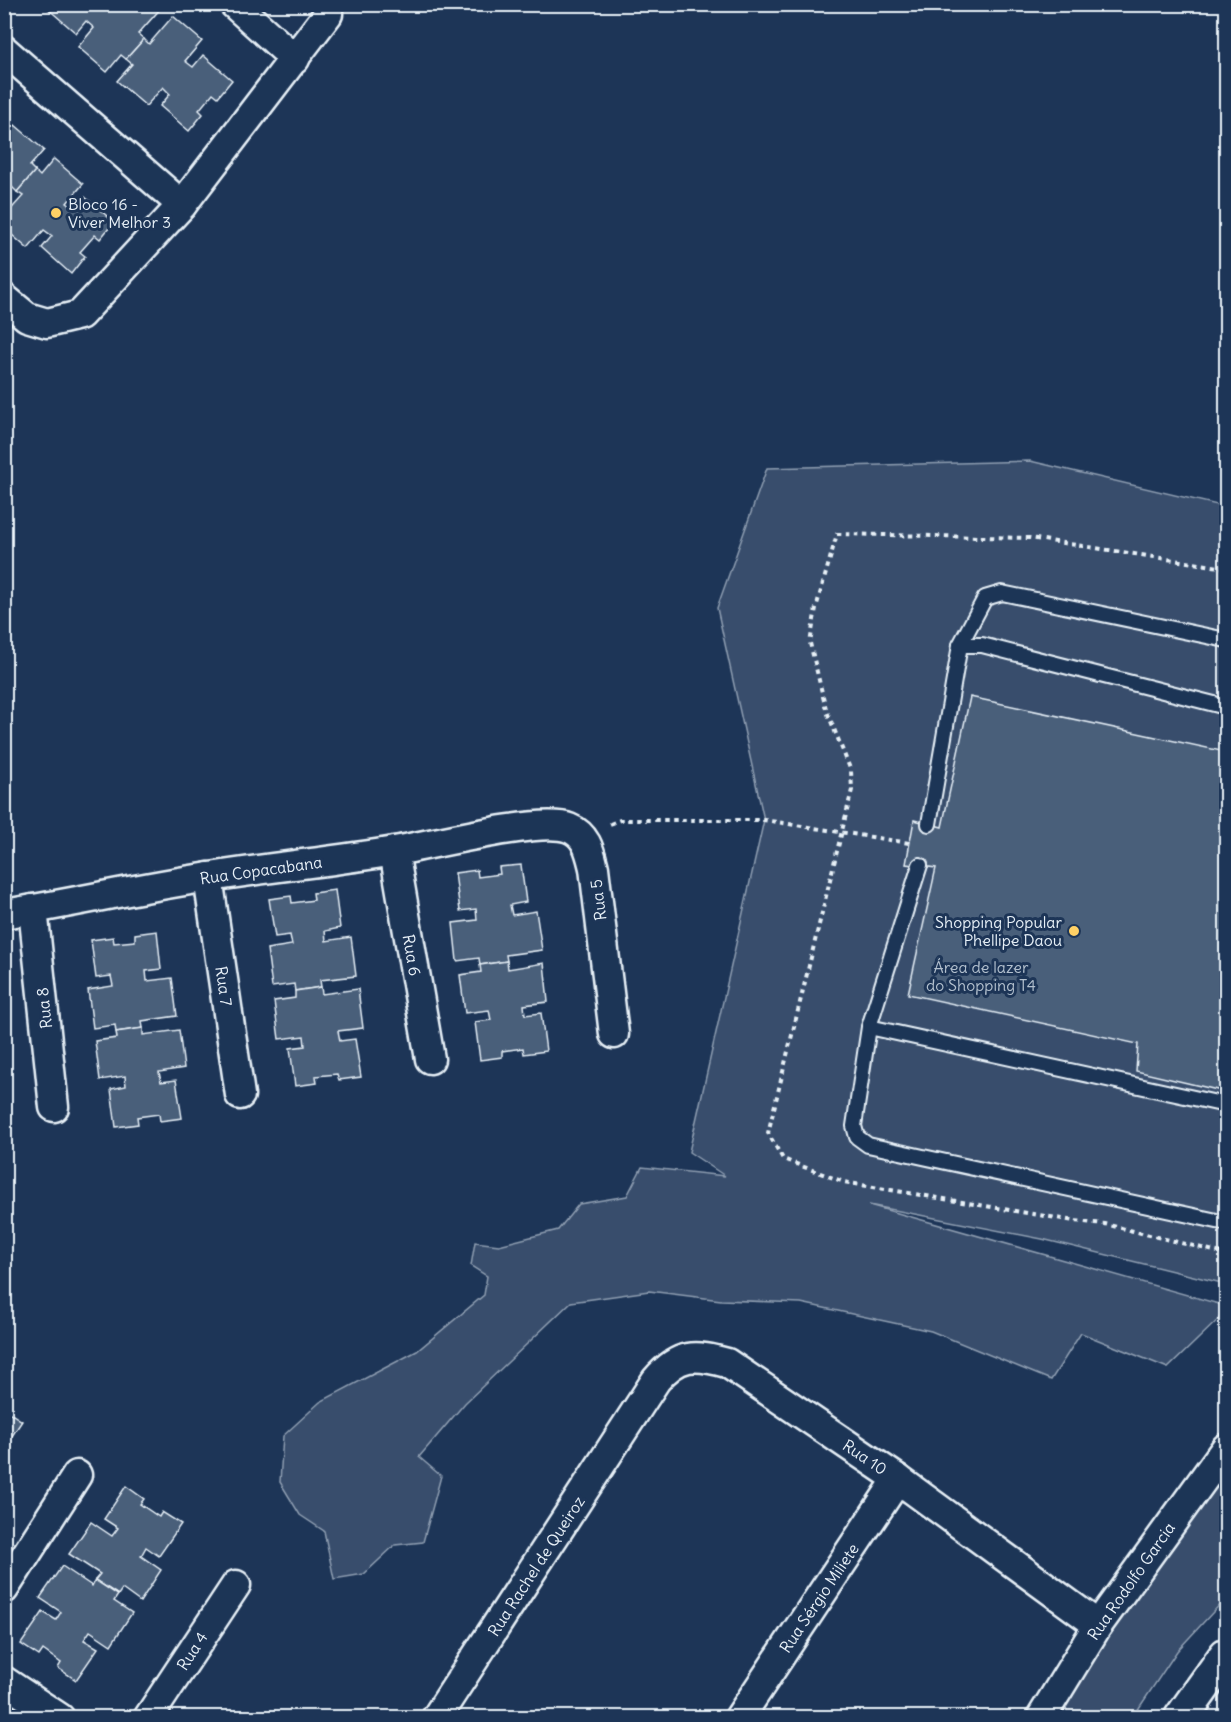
<svg xmlns="http://www.w3.org/2000/svg" width="1231" height="1722" font-family="Delius,sans-serif">
<style>
.green{fill:#374d6c;stroke:#909fb2;stroke-width:1.5}
.building{fill:#495e7a;stroke:#e8f1f8;stroke-width:1.5}
.lines{fill:none;stroke-linecap:round;stroke-linejoin:round}
.service-casing{stroke:#e8f1f8;stroke-width:18}
.minor-casing{stroke:#e8f1f8;stroke-width:33}
.primary-casing{stroke:#e8f1f8;stroke-width:38}
.path{stroke:#e8f1f8;stroke-width:4;stroke-dasharray:4.5 4.5;stroke-linecap:butt}
.service{stroke:#1d3557;stroke-width:14}
.minor{stroke:#1d3557;stroke-width:28}
.primary{stroke:#1d3557;stroke-width:33}
.poi-dot{fill:#ffd166;stroke:#1d3557;stroke-width:2}
.labels{text-anchor:middle;stroke-width:6;stroke-linejoin:round;paint-order:stroke}
.poi-label{font-size:16px;fill:#e8f1f8;stroke:#1d3557;text-anchor:start}
.street-label{font-size:16px;fill:#e8f1f8;stroke:#1d3557}
.park-label{font-size:16px;fill:#b3c0ce;stroke:#1d3557}
</style>
<rect width="100%" height="100%" fill="#1d3557"/>
<filter id="ink" filterUnits="userSpaceOnUse"><feTurbulence type="fractalNoise" baseFrequency=".0167" numOctaves="2"/><feDisplacementMap in="SourceGraphic" scale="12" xChannelSelector="R" yChannelSelector="G"/><feConvolveMatrix kernelMatrix="1 2 1 2 8 2 1 2 1" color-interpolation-filters="sRGB"/></filter>
<g filter="url(#ink)">
<g class="green">
<path d="M1030 461 1226 507V1284L1042 1239 869 1205 1226 1306V1312L1168 1368 1081 1333 1051 1380 931 1331 801 1303 721 1300 649 1291 571 1302 465 1403 419 1457 441 1476 423 1542 395 1545 364 1574 334 1579 324 1531 300 1515 280 1482 283 1436 320 1402 417 1351 484 1295 487 1276 471 1266 475 1242 499 1245 558 1230 579 1204 627 1196 642 1167 725 1176 689 1152 764 820 717 608 767 468Z"/>
<path d="M1226 1439V1598L1177 1651 1133 1717 1050 1718Z"/>
</g>
<g class="building">
<path d="M50 4H159L162 7 138 34 144 39 126 59 121 55 107 72 78 47 94 28 86 21 76 33 47 8Z"/>
<path d="M173 16 202 41 185 61 193 67 203 55 232 80 218 97 213 93 199 110 203 114 189 131 160 106 170 94 163 87 146 106 117 81 132 64 126 59 144 39 149 44Z"/>
<path d="M15 125 44 150 30 166 35 171 17 192 12 187 4 196V137Z"/>
<path d="M54 159 83 184 67 203 75 209 85 197 114 222 100 239 95 235 80 252 85 256 71 274 42 248 52 236 44 230 28 249 4 228V217L23 196 17 192 35 171 40 176Z"/>
<path d="M970 697 1226 752V1092L1136 1071 1138 1044 908 994 936 868 906 864 914 820 942 827Z"/>
<path d="M521 865 526 902 510 905 512 915 536 911 542 950 506 955 507 961 480 965 479 958 457 961 453 923 477 920 476 909 460 911 455 873 477 870 478 877 500 874 499 867Z"/>
<path d="M335 890 340 928 325 931 326 941 351 937 356 976 320 980 321 987 295 991 294 984 272 987 267 949 292 945 290 935 275 937 269 899 291 896 292 903 314 900 313 893Z"/>
<path d="M157 931 161 969 146 971 147 981 172 978 177 1016 142 1021 143 1028 116 1032 115 1025 93 1028 88 990 113 986 111 976 96 978 91 940 113 937 114 943 135 941V934Z"/>
<path d="M507 961 508 969 544 963 548 1002 524 1005 525 1015 541 1013 546 1051 524 1054 523 1048 502 1051V1057L480 1060 475 1022 491 1020 489 1010 465 1013 460 975 481 972 480 965Z"/>
<path d="M321 987 322 994 358 989 363 1028 338 1031 340 1041 355 1039 361 1077 339 1080 337 1074 316 1076 317 1083 295 1086 290 1048 305 1046 304 1036 279 1039 274 1001 295 998V991Z"/>
<path d="M143 1028V1035L179 1030 184 1068 159 1072 161 1082 176 1080 182 1118 160 1121 159 1114 137 1117 138 1124 116 1127 111 1089 126 1086 125 1076 100 1080 95 1041 117 1038 116 1032Z"/>
<path d="M4 1409 22 1421 4 1448Z"/>
<path d="M126 1486 144 1499 140 1504 159 1517 162 1512 181 1524 159 1556 146 1547 141 1556 161 1570 140 1602 122 1589 118 1595 95 1580 100 1574 69 1554 91 1522 112 1536 118 1528 104 1519Z"/>
<path d="M62 1566 92 1586 95 1580 118 1595 114 1601 132 1613 111 1645 90 1631 84 1640 98 1648 76 1680 58 1668 61 1663 43 1650 39 1656 21 1644 43 1612 56 1620 61 1612 40 1598Z"/>
<path d="M4 1690 45 1718H4Z"/>
</g>
<g class="lines">
<g class="service-casing">
<g id="service">
<path d="M960 645 985 598 1002 593 1226 640"/>
<path d="M929 824 960 645H982L1226 707"/>
<path d="M920 865 869 1027 1226 1105"/>
<path d="M869 1027 854 1126 857 1137 868 1145 1226 1223"/>
</g>
</g>
<g class="minor-casing">
<g id="minor">
<path d="M234 4 295 59"/>
<path d="M4 50 182 205"/>
<path d="M4 298 27 317 47 323 80 315 182 205 328 14V4"/>
<path d="M394 851 430 1059"/>
<path d="M208 877 240 1095"/>
<path d="M33 909 54 1107"/>
<path d="M4 914C73 903 141 887 210 877 272 867 334 861 395 851 430 845 541 817 569 828 587 835 590 852 594 868L614 1034"/>
<path d="M4 1589 77 1475"/>
<path d="M4 1681 60 1718"/>
<path d="M148 1718 236 1585"/>
<path d="M436 1718 656 1380C679 1353 695 1354 727 1363L898 1479 1098 1625"/>
<path d="M739 1718 898 1479"/>
<path d="M1041 1718 1098 1625 1226 1448"/>
</g>
</g>
<g class="primary-casing">
<path id="primary" d="M1181 1718 1226 1655"/>
</g>
<g class="path">
<path d="M1226 568 1030 538 837 534 816 608 810 643 826 709 851 771 852 790 768 1133 783 1159 844 1182 1074 1221 1105 1224 1226 1254"/>
<path d="M610 824 620 820H764L909 843"/>
</g>
<use href="#service" class="service"/>
<use href="#minor" class="minor"/>
<use href="#primary" class="primary"/>
</g>
</g>
<g class="poi-dot">
<circle cx="56" cy="213" r="6"/>
<circle cx="1074" cy="931" r="6"/>
</g>
<g class="labels">
<g class="poi-label">
<text x="68" y="210">Bloco 16 -<tspan x="68" dy="18">Viver Melhor 3</tspan></text>
<text x="1062" y="928" text-anchor="end">Shopping Popular<tspan x="1062" dy="18">Phellipe Daou</tspan></text>
</g>
<g class="street-label">
<text transform="translate(261 870) rotate(-8)" y="6">Rua Copacabana</text>
<text transform="translate(598 900) rotate(-97)" y="6">Rua 5</text>
<text transform="translate(412 955) rotate(80)" y="6">Rua 6</text>
<text transform="translate(224 986) rotate(82)" y="6">Rua 7</text>
<text transform="translate(44 1008) rotate(-96)" y="6">Rua 8</text>
<text transform="translate(865 1457) rotate(34)" y="6">Rua 10</text>
<text transform="translate(536 1566) rotate(-57)" y="6">Rua Rachel de Queiroz</text>
<text transform="translate(1131 1581) rotate(-55)" y="6">Rua Rodolfo Garcia</text>
<text transform="translate(819 1598) rotate(-56)" y="6">Rua Sérgio Miliete</text>
<text transform="translate(192 1651) rotate(-57)" y="6">Rua 4</text>
</g>
<g class="park-label">
<text x="981" y="973">Área de lazer<tspan x="981" dy="18">do Shopping T4</tspan></text>
</g>
</g>
<rect width="1231" height="1722" fill="none" stroke="#1d3557" stroke-width="24"/>
<rect x="12" y="12" width="1207" height="1698" fill="none" stroke="#e8f1f8" stroke-width="2" filter="url(#ink)"/>
</svg>
